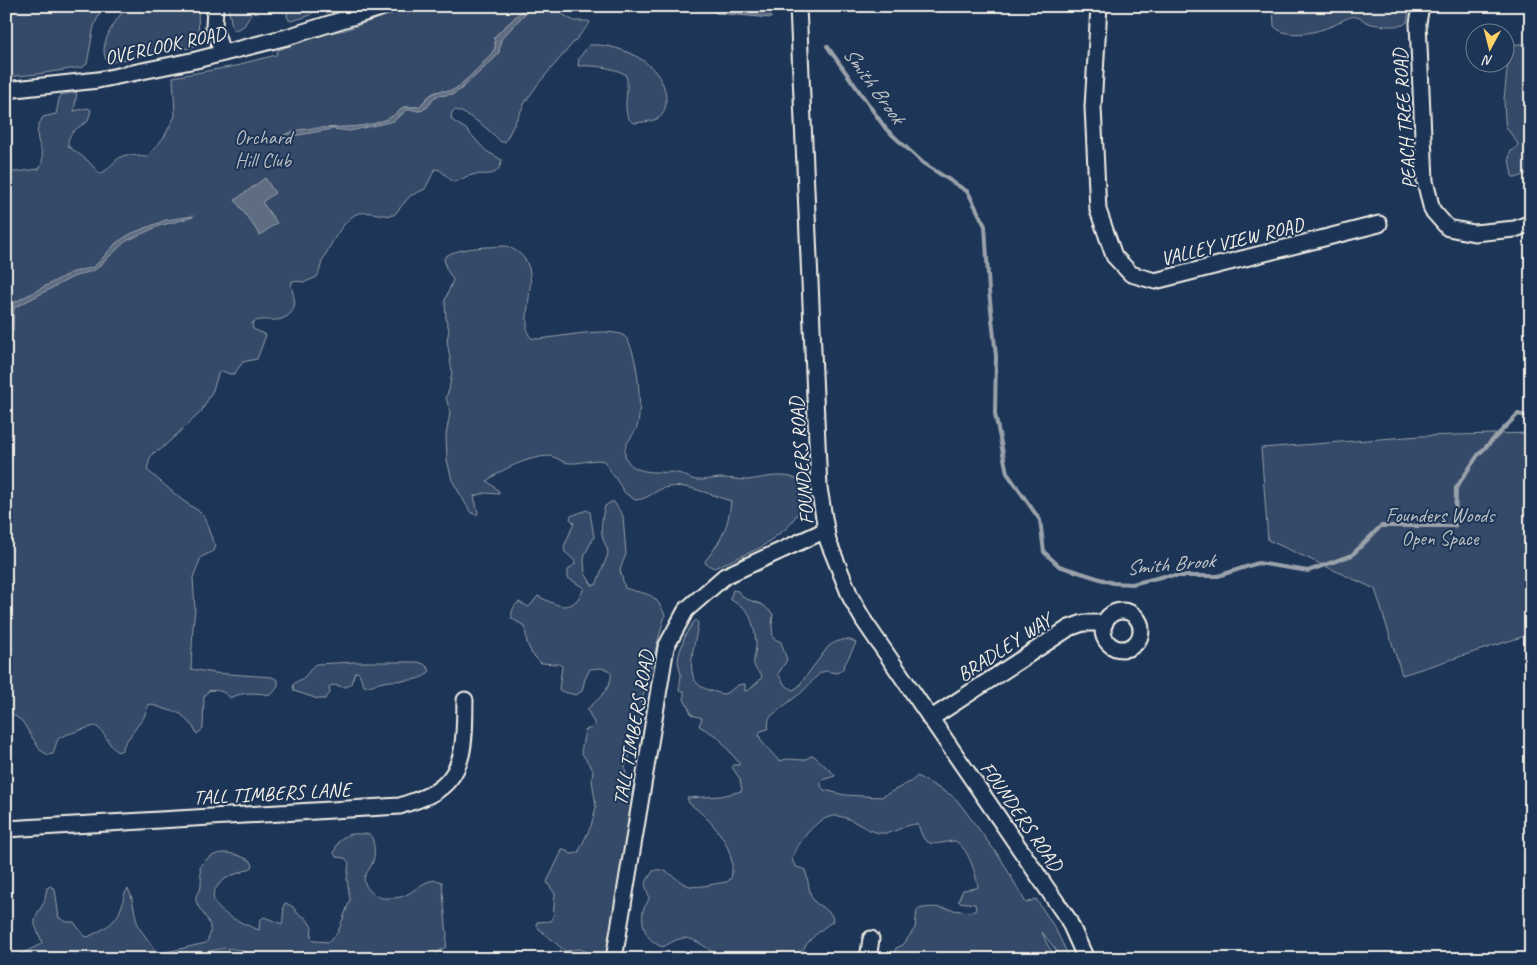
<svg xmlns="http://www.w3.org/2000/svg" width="1537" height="965" font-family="Caveat,sans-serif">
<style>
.green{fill:#354a67;stroke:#949ea8}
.water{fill:#5e6d82;stroke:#9aa2ab}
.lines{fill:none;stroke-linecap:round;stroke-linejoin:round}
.stream{stroke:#9aa2ab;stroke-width:4}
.minor-casing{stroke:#f4f1e8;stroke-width:19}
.minor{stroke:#1d3557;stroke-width:15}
.labels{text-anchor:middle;stroke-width:4;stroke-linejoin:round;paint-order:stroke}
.street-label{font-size:20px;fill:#f4f1e8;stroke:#1d3557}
.park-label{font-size:20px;fill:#bbbfc1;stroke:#1d3557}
.water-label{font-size:21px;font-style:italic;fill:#c0c3c4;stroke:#1d3557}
</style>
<rect width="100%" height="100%" fill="#1d3557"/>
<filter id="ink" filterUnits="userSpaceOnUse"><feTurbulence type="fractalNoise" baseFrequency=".02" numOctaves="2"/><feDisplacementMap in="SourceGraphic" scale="10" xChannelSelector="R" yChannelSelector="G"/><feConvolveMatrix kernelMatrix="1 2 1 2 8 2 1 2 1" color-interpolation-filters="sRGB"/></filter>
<g filter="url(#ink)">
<g class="green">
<path d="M6 6H103L94 26 87 64 83 67 38 74 6 77Z"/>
<path d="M127 6H198L199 44 190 48 168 50 108 63C95 46 117 19 127 6Z"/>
<path d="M228 6H256L244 26 233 31Z"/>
<path d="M288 6H322L308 16 292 21 289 20 287 16Z"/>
<path d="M412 6H527L494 37C494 40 496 45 495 48 493 55 459 88 453 90 449 92 445 91 441 91 429 92 426 100 419 107H403C398 113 394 118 386 120L384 123C389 121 396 119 400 116 408 110 409 107 419 111L428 107 436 96 453 94 460 90 499 52 501 39 532 6H553L554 9 574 21H589L590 23 538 84 526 101 505 142H501C490 130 471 115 456 110L452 112 451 117 453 121 466 129 486 151 502 160C497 180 488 172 472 175 465 176 460 181 453 182L440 170 435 169 425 189 410 196 394 215C383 217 373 211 360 213 345 215 328 249 322 262 320 267 320 272 317 277L305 282 292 281C289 292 303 306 286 317 275 324 262 316 252 323L253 329 266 335 257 359 243 362 234 374H230L222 371 218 374 213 390 201 412 160 450 153 453 150 458 147 470 182 500 200 512 204 517 213 542 216 545 214 551 201 557 193 578 195 609 193 627 191 669 214 673 272 677 278 680C279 686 276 690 271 695 258 693 243 691 230 698 224 691 217 689 208 691L204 697 203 729 197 734 193 727 181 714 149 704 144 717 125 743 122 750 118 752C108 747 106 731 95 726 90 727 61 736 59 738 56 742 55 749 53 754L48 755 40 750 22 721 6 710V636L13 632 6 626V171L16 172 39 169C51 151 27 141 43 117L56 114 60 95 77 92 74 111 88 108 91 110 88 121C78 128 67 132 68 146L87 160 100 174C110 170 115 157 126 155 132 154 140 157 147 157L164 137 175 116 173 77 241 65 244 63 276 55 278 50 328 33 345 30Z"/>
<path d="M1273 6H1410L1407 22 1403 25C1393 27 1381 26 1372 24 1363 22 1360 15 1350 17 1343 19 1337 25 1329 27 1315 33 1285 39 1274 26Z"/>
<path d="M1518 44H1531V171L1529 173 1516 178 1512 176 1509 159 1510 152 1516 148 1518 144 1506 127 1505 120 1504 99 1508 61 1507 49 1513 45Z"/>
<path d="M589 45C622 43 669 65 666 104 665 109 663 117 657 119 650 122 641 122 634 123 618 116 632 86 625 74 612 67 593 65 578 66L579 58Z"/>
<path d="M506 246C544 260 526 293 527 323 527 329 527 333 531 338L538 339C560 337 600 328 621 334 638 339 643 412 637 427 633 437 621 446 626 458 630 469 645 472 655 472 662 473 671 471 678 473 683 474 687 477 692 479 701 482 712 478 722 478 731 478 739 480 748 480 763 478 792 470 802 484L803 501 798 513 788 527 760 548 714 568 706 564 705 561C722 540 728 528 731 501 709 495 687 482 664 488 654 491 647 500 635 500L625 493 604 461C593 458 581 464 570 463 562 463 556 456 548 456 529 457 501 469 487 481L499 491V494L485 493 474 496 478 512 477 515 471 513 452 480 447 460 446 435 450 413 446 397 449 390 452 372 447 340 449 330 446 319 445 300 453 280 446 268 444 258C454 247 491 247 506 246Z"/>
<path d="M1531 433V634L1402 675 1375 589 1268 540 1261 448 1420 436Z"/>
<path d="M611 502H614L623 516 626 554 620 570 625 588C648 596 654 590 665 615L642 700 639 733 625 767 626 774 633 787 628 834 608 953 606 959H591L588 952 579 949 565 951 539 929 536 924 537 922 551 921 553 918 555 894 547 882 561 853 562 848 571 854 578 853 591 826 596 807 592 780 593 770 581 752 585 730 592 728 595 725 587 709C598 700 613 687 611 672 605 667 597 668 590 669L585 679 582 691 576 695 560 691 559 689 562 666 559 664 541 663 532 654 527 643 525 626 512 619C511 612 513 606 519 602L529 607 538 596C559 607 573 614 584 588L568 578V570L575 564V561L565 552 564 547 574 523 570 519 571 516 587 510 590 512 594 537 585 554 584 561 585 573 592 585H596L608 554C608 548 605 545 603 539 600 529 602 516 605 506Z"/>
<path d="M733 590 738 591 744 598 763 605 773 614 772 626 773 638 781 642 787 660 778 674 785 685 793 690 798 687 828 647C835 641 848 636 856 643L842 670 837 673 825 671 820 673 802 692 771 716 769 719 768 729 761 731 759 735 762 742 779 761 787 759 804 760 813 755 834 774 835 776 822 780C820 783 821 787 824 790L845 795 881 797 912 781 917 776 951 795 957 800 1001 859 1026 903 1036 899 1055 928 1070 959H1063L1042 932 1047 944 1057 959H894L896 948 903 945 915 928 917 910C936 902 956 914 975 911L976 909 975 904 959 902V899L963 890 977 888 978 886C975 871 968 848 955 841 945 841 932 848 924 839 921 835 920 828 917 824 905 824 893 835 880 833 865 831 852 817 837 816 818 815 800 840 793 856L792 859 795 866 805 870C809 880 808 893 814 901 820 908 833 910 833 921 821 930 802 943 800 959H718C714 951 694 938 685 938 678 938 670 943 663 947 647 942 641 927 643 911 644 906 649 902 649 896 648 893 646 888 645 884L653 871C667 865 677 883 690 886 701 888 715 883 727 882L731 878C738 847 711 820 689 803L687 798 721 796 742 791 740 779 732 767 733 765H739V763L718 737 699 726 702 718 692 715 684 699V691H679L681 675 678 662 679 654 685 636 692 624 696 620 698 623C697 639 684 671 698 684 704 690 716 692 723 694 732 692 736 683 745 684V691L749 690 761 679 762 675C748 665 756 658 756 644 756 635 752 617 746 610 742 606 735 603 730 599Z"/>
<path d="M355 662H418L424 664 430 670C423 684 397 679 384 682 377 683 371 687 364 686L359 673 355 672 351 684 346 687 332 685 329 687 330 693 325 699H318L294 691 293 685C297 680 300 681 304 677 309 673 310 668 316 664Z"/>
<path d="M369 834C375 839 376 856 372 864 366 876 359 878 370 891 375 896 381 899 388 898 393 898 399 898 403 896 416 892 427 875 442 882L447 936 446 947 438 952 437 959H258C245 947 221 946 205 953L203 959H6L19 955 41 944 42 942 35 925V920L38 912 44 903 47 888 50 886 55 889 59 918 67 922H74L84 936 88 937C103 929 116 924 121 908 124 901 122 895 128 889L131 895 138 926 155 950 162 953 206 943C219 921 198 914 196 900 195 893 200 892 201 886 202 880 200 872 200 866 215 848 232 851 251 861L253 866 251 868C243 872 233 874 225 879 191 905 240 922 259 930L260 920 264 917 282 924 283 919 284 904 286 903 293 907 297 913 306 918 312 927 311 938 314 941 329 942 338 932 350 900 347 879 349 863 345 858 336 857 334 853C341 831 350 834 369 834Z"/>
</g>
<g class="water">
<path d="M527 6H532L501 39 499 52 495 58 460 90 453 94 436 96 423 110 419 111 409 109 405 110 394 121 350 131 333 129 293 136 284 141 281 136C287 134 293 131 299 130 332 124 380 134 403 107H419C426 100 429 93 441 91 445 91 449 92 453 90 459 88 493 55 495 48 496 45 494 40 494 37Z"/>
<path d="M702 6C712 6 720 10 729 12 743 14 756 12 770 11L771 18 716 13Z"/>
<path d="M265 178 275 193 262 202 277 223 260 235 235 200Z"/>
<path d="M193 216V217L159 226 126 241 95 270 73 277 14 308 13 331 6 336C6 325 8 311 15 302L70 273 93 267 99 262 116 243 130 234 166 220Z"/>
</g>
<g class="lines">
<path class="stream" d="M827 46 886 129 923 163 968 192 985 226 989 291 996 356 995 414 1007 473 1040 520 1044 552 1059 566 1113 583 1132 584 1165 576H1218L1258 563 1308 571 1352 555 1381 526H1455L1456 488 1478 455 1518 414 1531 417"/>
<g class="minor-casing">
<g id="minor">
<path d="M215 6 214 27 222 53"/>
<path d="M798 6 819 488 828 541 851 598 864 621 1048 890 1068 919 1086 959"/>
<path d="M1099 6 1093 107 1098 210 1114 256 1131 274 1155 281 1379 224"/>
<path d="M1421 6 1418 23 1425 181 1432 210 1448 228 1474 233 1515 229 1531 223"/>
<path d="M6 90 98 80 196 60 287 37 387 6"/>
<circle cx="1122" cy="630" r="19"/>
<path d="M930 719 1069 628 1083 623H1105"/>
<path d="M6 829 400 806C410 802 423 799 433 793 468 773 464 735 465 700"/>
<path d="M614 959 666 647 686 610 725 576 826 530"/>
<path d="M868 959 871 939"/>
</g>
</g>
<use href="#minor" class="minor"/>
</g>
</g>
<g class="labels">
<g class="street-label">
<text transform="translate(165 45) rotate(-12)" y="7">OVERLOOK ROAD</text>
<text transform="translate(1404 119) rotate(-94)" y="7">PEACH TREE ROAD</text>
<text transform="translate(1232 241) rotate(-14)" y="7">VALLEY VIEW ROAD</text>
<text transform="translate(801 461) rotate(-95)" y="7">FOUNDERS ROAD</text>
<text transform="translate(1004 647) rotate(-33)" y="7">BRADLEY WAY</text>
<text transform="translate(633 728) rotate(-80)" y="7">TALL TIMBERS ROAD</text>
<text transform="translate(272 793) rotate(-3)" y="7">TALL TIMBERS LANE</text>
<text transform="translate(1022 816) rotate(55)" y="7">FOUNDERS ROAD</text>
</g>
<g class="park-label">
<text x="263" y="144">Orchard<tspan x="263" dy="23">Hill Club</tspan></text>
<text x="1440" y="522">Founders Woods<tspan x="1440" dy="23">Open Space</tspan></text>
</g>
<g class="water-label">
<text transform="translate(874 85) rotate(54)" y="7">Smith Brook</text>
<text transform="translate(1170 564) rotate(-5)" y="7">Smith Brook</text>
</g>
</g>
<rect width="1537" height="965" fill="none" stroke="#1d3557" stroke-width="25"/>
<rect x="12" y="12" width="1512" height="940" fill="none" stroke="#f4f1e8" stroke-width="2" filter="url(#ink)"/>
<g transform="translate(1490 48) rotate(187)"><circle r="24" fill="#1d3557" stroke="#738091"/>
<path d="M0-4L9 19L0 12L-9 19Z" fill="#ffd166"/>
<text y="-8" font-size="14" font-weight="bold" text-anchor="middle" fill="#f4f1e8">N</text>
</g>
</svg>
